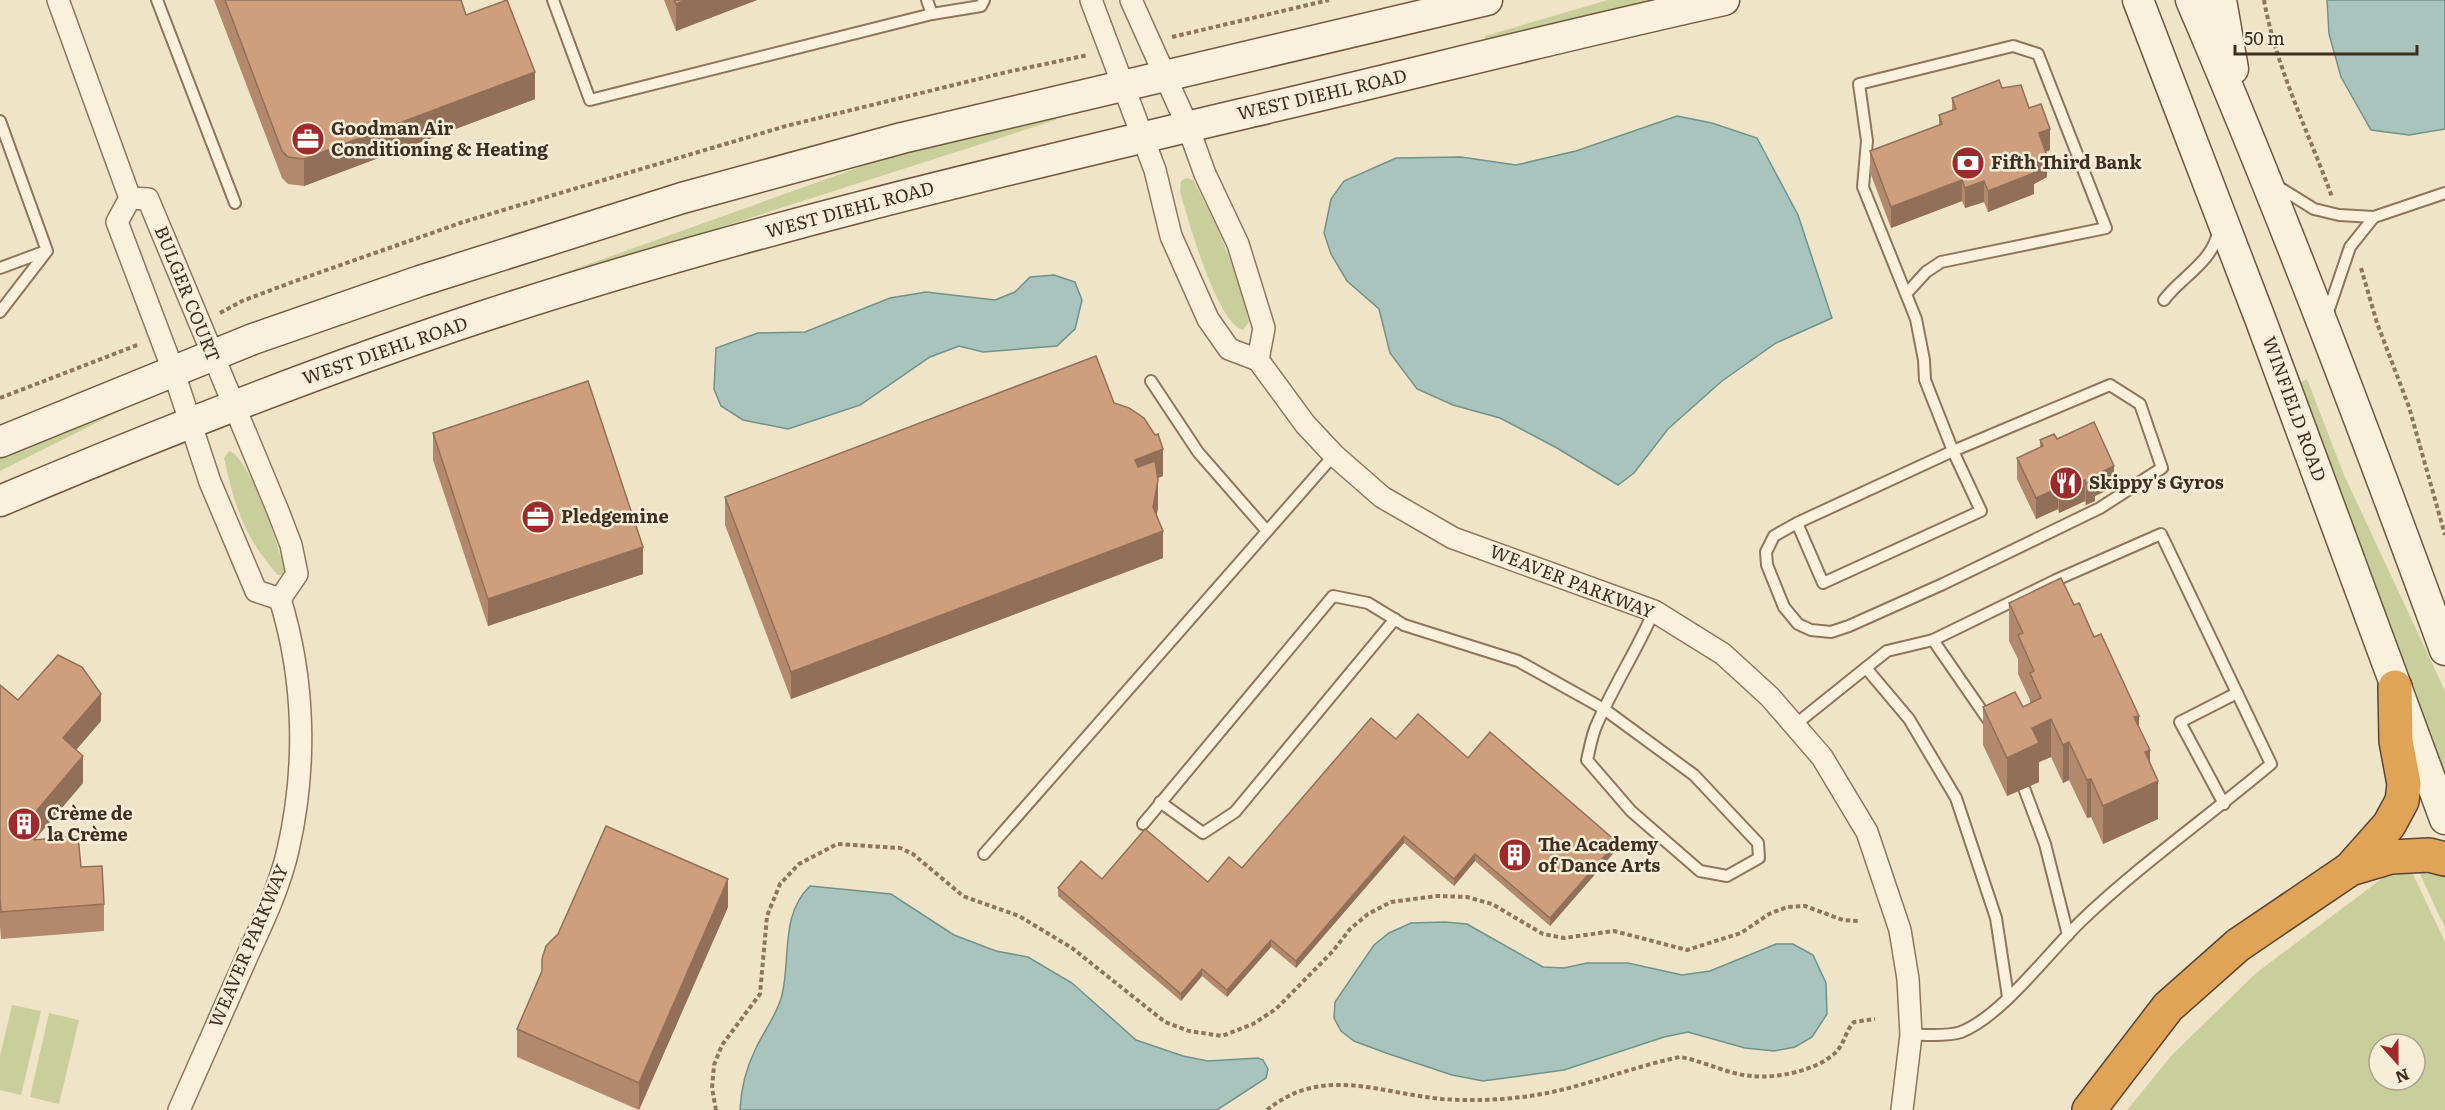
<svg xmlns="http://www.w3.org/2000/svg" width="2445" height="1110" font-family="Literata,serif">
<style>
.green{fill:#c9cf9b;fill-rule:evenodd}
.water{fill:#a9c4bc;stroke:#6f938a;stroke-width:1.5}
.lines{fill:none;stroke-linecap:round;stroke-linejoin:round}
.lane-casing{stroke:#8d765c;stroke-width:14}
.street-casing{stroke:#8d765c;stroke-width:24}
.secondary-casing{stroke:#6f573f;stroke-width:33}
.highway-casing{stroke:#5b4430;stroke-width:36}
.path{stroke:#8d765c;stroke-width:4;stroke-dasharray:4.5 3;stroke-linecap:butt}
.lane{stroke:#faf1dc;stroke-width:10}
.street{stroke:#faf1dc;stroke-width:21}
.secondary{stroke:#faf1dc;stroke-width:30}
.highway{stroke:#e0a458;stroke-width:33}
.wall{fill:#b2896c}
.shaded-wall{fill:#916f58}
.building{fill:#cf9f7d;stroke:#916f58;stroke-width:1.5}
.labels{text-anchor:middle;stroke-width:5;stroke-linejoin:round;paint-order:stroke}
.street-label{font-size:18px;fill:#3d2e20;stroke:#f7eed8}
.poi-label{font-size:18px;font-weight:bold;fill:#3d2e20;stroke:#f7eed8;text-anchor:start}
</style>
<rect width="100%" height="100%" fill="#f0e4c8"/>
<g class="green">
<path d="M1608 0H1656L1486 44 1485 36Z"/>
<path d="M1055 115 1056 120 559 279 558 275 905 151Z"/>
<path d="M1187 178 1193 180C1220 230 1235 267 1249 322L1243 330C1217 324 1187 217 1180 191L1181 181Z"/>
<path d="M2307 379 2344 475 2445 691V778L2301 382Z"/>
<path d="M128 402 130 406 0 471V454Z"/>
<path d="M229 451C249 456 277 543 283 564L285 572 283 575H278C245 539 234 505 224 458Z"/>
<path d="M2412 872 2445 942V1110H2127L2172 1055 2256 973 2384 877ZM2379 1044H2415V1080H2379Z"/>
<path d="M2419 872 2445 876V928Z"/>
<path d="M12 1005 41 1011 21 1095 0 1090V1056Z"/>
<path d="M49 1013 79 1020 59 1104 30 1097Z"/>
</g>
<g class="water">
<path d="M2327 0H2445V129L2409 135 2371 130 2341 77 2329 34Z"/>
<path d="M1677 116 1712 123 1757 138 1798 215 1832 318 1776 343 1722 381 1668 429 1634 473 1618 485 1557 448 1500 418 1453 405 1417 389 1390 353 1379 309 1347 281 1331 254 1324 233 1331 199 1344 181 1396 158 1461 157 1516 165 1576 151Z"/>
<path d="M1054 275 1075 282 1082 300 1075 329 1057 346 983 352 959 346 930 357 860 405 788 429 743 420 721 406 714 389 716 348 758 333 805 332 890 298 926 292 995 300 1015 292 1030 277Z"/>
<path d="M810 886 891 894 954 935 996 951 1028 957 1072 983 1136 1040 1183 1056 1208 1061 1258 1058 1263 1060 1268 1069 1266 1078 1217 1110H740C741 1088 746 1068 756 1048 764 1031 778 1013 782 995 791 957 780 915 810 886Z"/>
<path d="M1445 922 1467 924 1543 967 1564 968 1587 963H1628L1682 975 1710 971 1776 944H1793L1813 955 1826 983 1827 1014 1812 1037 1795 1047 1774 1051 1745 1048 1688 1032 1664 1037 1564 1070 1483 1081 1452 1075 1386 1053 1354 1041 1341 1031 1334 1018 1335 1002 1374 945 1389 933 1411 923Z"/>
</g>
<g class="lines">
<g class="lane-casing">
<g id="lane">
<path d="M157 0 235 203"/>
<path d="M553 0 590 100 932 14 981 6 984 0"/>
<path d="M927 0 932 14"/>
<path d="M0 121 47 251 0 312"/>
<path d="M2277 186 2314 209 2339 215 2374 217 2445 193"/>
<path d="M0 268 46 251"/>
<path d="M2164 300C2181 277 2214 261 2218 231"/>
<path d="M2327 315 2350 247 2374 217"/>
<path d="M1151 381 1198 452 1266 530"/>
<path d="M1797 523 1823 583 1981 511 1953 451 1797 523 1774 536 1766 552 1767 565 1784 607 1798 624 1811 630 1831 632 1849 626 1943 584 2100 508 2162 468 2140 404 2110 385 1953 451 1925 380 1924 360 1916 319 1863 187 1867 141 1859 84 2013 46 2038 54 2106 228 1941 262 1926 272 1906 294"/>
<path d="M1933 640 1991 724"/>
<path d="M1866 668 1909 719 1956 798 1996 918 2008 997"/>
<path d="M1796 724 1887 651 1933 640 2056 580 2161 534 2271 764C2208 817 2141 864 2081 921 2048 953 2002 1016 1961 1032 1947 1037 1925 1034 1911 1035"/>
<path d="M2024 788 2045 844 2068 935"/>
<path d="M1160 802 1203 833 1235 812 1395 619"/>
<path d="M2224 804 2180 722 2237 693"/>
<path d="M1143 824 1333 596 1368 603 1404 625 1518 661 1604 709 1694 775 1758 843 1759 858 1727 876 1700 871 1631 811 1587 760C1590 748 1592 734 1597 724 1614 685 1637 650 1654 611"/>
<path d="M984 854 1334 455"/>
</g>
</g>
<g class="street-casing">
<g id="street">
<path d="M58 0 130 198 117 222 173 370 210 482 256 591 280 599"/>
<path d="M1091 0 1155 170 1171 236 1208 319 1229 349 1258 360 1305 424 1334 455 1382 497 1453 538 1654 611 1723 654 1770 697 1822 757 1867 832 1900 930 1908 979 1911 1035 1902 1110"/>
<path d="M1131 0 1188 127 1205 174 1238 244 1264 328 1258 360"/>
<path d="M130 198 148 199 278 511 291 545 297 574 280 599"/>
<path d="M179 1110C202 1057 226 1005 249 952 264 920 280 885 288 850 307 767 305 680 280 599"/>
</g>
</g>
<g class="secondary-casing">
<g id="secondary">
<path d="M2138 0 2261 321 2445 819"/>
<path d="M2191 0C2283 214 2365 432 2445 650"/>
<path d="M2221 0 2233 69"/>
<path d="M0 442 253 339 420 281 682 198 902 138 1487 0"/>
<path d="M0 501C158 434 318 371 481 317 742 231 1009 169 1276 106 1425 71 1574 33 1724 0"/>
</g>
</g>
<g class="highway-casing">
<g id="highway">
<path d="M2350 869 2389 825 2402 801 2404 784 2396 741 2395 687"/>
<path d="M2089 1110 2168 1007 2238 945 2350 869 2391 857 2429 855 2445 859"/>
</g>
</g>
<g class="path">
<path d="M2264 0C2276 68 2309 133 2332 197"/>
<path d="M1172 37 1329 0"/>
<path d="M2361 268 2377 323 2409 407 2445 535"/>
<path d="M220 313 242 301 290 283 460 223 577 188 786 126 1007 72 1088 55"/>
<path d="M0 398 140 344"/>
<path d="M716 1110 712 1088 714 1065 722 1045 760 994 767 916 780 884 799 864 837 844 900 848 913 854 963 896 1019 916 1072 948 1165 1022 1189 1031 1222 1036 1253 1024 1276 1009 1333 951 1350 929 1368 914 1391 902 1437 896 1467 897 1492 904 1543 934 1564 938 1614 931 1687 950 1741 933 1769 914 1787 907 1805 906 1843 920 1858 921"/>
<path d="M1267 1110C1323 1065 1378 1093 1442 1099 1482 1102 1526 1099 1565 1089 1604 1079 1641 1065 1680 1057 1704 1061 1727 1074 1751 1076 1776 1079 1821 1070 1838 1050 1845 1041 1846 1030 1854 1022L1875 1019"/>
</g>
<use href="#lane" class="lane"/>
<use href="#street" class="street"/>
<use href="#secondary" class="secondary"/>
<use href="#highway" class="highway"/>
</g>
<g class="wall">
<path d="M214 0H461L466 15 535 99 304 186 288 184 282 178Z"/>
<path d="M664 0H757L676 31Z"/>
<path d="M2002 88 2029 108 2050 150 2046 152 2047 177 2034 184V194L1988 212 1984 202 1965 208 1962 201 1891 228 1870 172V151L1939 125V115L1952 110V98Z"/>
<path d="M1114 403 1163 476 1157 478 1158 508 1156 515 1163 558 791 699 725 525V497Z"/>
<path d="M433 433 643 574 488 626 433 460Z"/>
<path d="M2057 439 2114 487 2095 496V501L2086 505 2085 501 2059 513 2058 509 2036 519 2017 479V458L2040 447V440Z"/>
<path d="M2009 603 2074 605 2094 637 2139 727 2150 761 2158 819 2103 844 2091 817 2087 818 2069 780 2063 783 2051 757 2039 762V782L2007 796 1983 745V707H2023L2030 704V700L2018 674V659L2009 641Z"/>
<path d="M0 685 18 700 101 721 76 750 83 783 34 840 81 867 104 904V931L1 939 0 926Z"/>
<path d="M1396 739 1468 758 1617 849 1550 926 1475 861 1454 886 1404 843 1296 968 1271 947 1227 997 1202 976 1181 1001 1058 896V888L1102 879 1208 882 1242 868Z"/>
<path d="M728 907 639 1110 517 1057V1029Z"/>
</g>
<g class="shaded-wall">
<path d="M686 0H757L676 31V4Z"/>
<path d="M535 72V99L304 186V159Z"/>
<path d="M2050 129V150L2039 154V133Z"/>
<path d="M2047 156V177L2034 184V194L1988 212V191Z"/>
<path d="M1962 180V201L1891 228V207Z"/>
<path d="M1984 181V202L1965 208V188Z"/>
<path d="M1163 449V476L1135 487V460Z"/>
<path d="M2114 466V487L2095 496V501L2086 505V484L2093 476Z"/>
<path d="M1158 480V508L1153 534V507Z"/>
<path d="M2085 480V501L2059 513V492Z"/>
<path d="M2058 488V509L2036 519V498Z"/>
<path d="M1163 531V558L791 699V672Z"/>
<path d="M643 547V574L488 626V599Z"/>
<path d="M101 694V721L63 765V738Z"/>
<path d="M2139 716V754L2134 717Z"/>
<path d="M2051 719V757L2039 762V782L2007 796V758L2032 728Z"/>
<path d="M2069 742V780L2063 783V745Z"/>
<path d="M2150 750V785L2158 781V819L2103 844V806L2145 752Z"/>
<path d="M83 756V783L32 843V816Z"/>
<path d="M2091 779V817L2087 818V780Z"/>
<path d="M1404 836V843L1296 968V961Z"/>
<path d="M1617 842V849L1550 926V918Z"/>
<path d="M1475 854V861L1454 886V879Z"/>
<path d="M728 879V907L639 1110V1083Z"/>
<path d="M1271 940V947L1227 997V990Z"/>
<path d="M1202 969V976L1181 1001V994Z"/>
</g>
<g class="building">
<path d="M225 0H461L466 15 507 0 535 72 304 159 288 157 282 151Z"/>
<path d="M674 0H686L676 4Z"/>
<path d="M1999 80 2002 88 2021 85 2029 108 2041 104 2050 129 2039 133 2047 156 2031 165 2034 173 1988 191 1984 181 1965 188 1962 180 1891 207 1870 151 1942 124 1939 115 1956 109 1952 98Z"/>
<path d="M1096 356 1114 403 1129 408 1144 418 1155 435 1158 434 1163 449 1135 460 1138 467 1155 461 1158 480 1153 507 1163 531 791 672 725 497Z"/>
<path d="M588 381 643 547 488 599 433 433Z"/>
<path d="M2094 422 2114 466 2093 476 2095 480 2086 484 2085 480 2059 492 2058 488 2036 498 2017 458 2043 446 2040 440 2054 434 2057 439Z"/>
<path d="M2061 578 2074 605 2079 603 2094 637 2101 634 2139 716 2134 717 2150 750 2145 752 2158 781 2103 806 2091 779 2087 780 2069 742 2063 745 2051 719 2032 728 2039 743 2007 758 1983 707 2015 692 2023 707 2041 698 2030 673 2034 671 2018 635 2023 633 2009 603Z"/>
<path d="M58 655 82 667 101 694 63 738 83 756 32 816 34 840 78 836 81 867 102 866 104 904 1 912 0 899V685L18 700Z"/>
<path d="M1418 714 1468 758 1490 732 1617 842 1550 918 1475 854 1454 879 1404 836 1296 961 1271 940 1227 990 1202 969 1181 994 1058 888 1081 861 1102 879 1145 829 1208 882 1229 857 1242 868 1371 718 1396 739Z"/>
<path d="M606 826 728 879 639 1083 517 1029 542 971V959L546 946 558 934Z"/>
</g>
<defs>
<g id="office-disc" transform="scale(1.725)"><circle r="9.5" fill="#9e2a2b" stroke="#f7eed8"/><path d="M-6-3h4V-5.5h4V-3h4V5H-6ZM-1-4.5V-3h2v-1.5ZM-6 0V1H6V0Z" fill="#fff"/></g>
<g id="bank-disc" transform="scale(1.725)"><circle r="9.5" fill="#9e2a2b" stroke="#f7eed8"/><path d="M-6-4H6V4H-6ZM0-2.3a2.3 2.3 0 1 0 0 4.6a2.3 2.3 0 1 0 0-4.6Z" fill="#fff"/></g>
<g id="restaurant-disc" transform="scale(1.725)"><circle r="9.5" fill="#9e2a2b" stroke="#f7eed8"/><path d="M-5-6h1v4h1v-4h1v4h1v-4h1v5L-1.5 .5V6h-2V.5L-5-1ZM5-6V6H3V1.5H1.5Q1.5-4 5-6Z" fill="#fff"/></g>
<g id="building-disc" transform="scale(1.725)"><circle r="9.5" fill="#9e2a2b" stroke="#f7eed8"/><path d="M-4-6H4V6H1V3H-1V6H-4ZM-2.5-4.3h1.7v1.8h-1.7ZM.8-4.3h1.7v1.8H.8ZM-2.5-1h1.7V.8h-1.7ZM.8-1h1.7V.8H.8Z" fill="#fff"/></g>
</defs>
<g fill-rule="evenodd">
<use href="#office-disc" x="308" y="139"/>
<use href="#bank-disc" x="1968" y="163"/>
<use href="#restaurant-disc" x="2066" y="483"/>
<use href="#office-disc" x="538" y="517"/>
<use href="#building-disc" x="24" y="824"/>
<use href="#building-disc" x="1515" y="855"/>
</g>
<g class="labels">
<g class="street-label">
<text transform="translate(1322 95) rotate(-13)" y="6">WEST DIEHL ROAD</text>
<text transform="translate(850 210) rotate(-15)" y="6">WEST DIEHL ROAD</text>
<text transform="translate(187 294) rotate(68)" y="6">BULGER COURT</text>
<text transform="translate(385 351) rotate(-19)" y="6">WEST DIEHL ROAD</text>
<text transform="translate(2294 409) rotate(70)" y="6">WINFIELD ROAD</text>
<text transform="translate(1572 582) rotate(21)" y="6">WEAVER PARKWAY</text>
<text transform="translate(249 946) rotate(-67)" y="6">WEAVER PARKWAY</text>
</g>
<g class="poi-label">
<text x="331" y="135">Goodman Air<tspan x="331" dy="21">Conditioning &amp; Heating</tspan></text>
<text x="1991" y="169">Fifth Third Bank</text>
<text x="2089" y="489">Skippy's Gyros</text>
<text x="561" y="523">Pledgemine</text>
<text x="47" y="820">Crème de<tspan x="47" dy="21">la Crème</tspan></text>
<text x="1538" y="851">The Academy<tspan x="1538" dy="21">of Dance Arts</tspan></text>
</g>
</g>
<g transform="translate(2397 1062) rotate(159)"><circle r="28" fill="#f7eed8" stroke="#ada18e" stroke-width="1.5"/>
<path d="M0-4.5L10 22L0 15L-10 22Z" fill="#9e2a2b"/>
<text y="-9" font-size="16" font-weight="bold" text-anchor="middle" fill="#3d2e20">N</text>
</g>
<path d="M2235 45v9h182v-9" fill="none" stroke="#3d2e20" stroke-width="3"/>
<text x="2244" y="45" font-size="18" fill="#3d2e20" stroke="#f7eed8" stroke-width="4.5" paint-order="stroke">50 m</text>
</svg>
